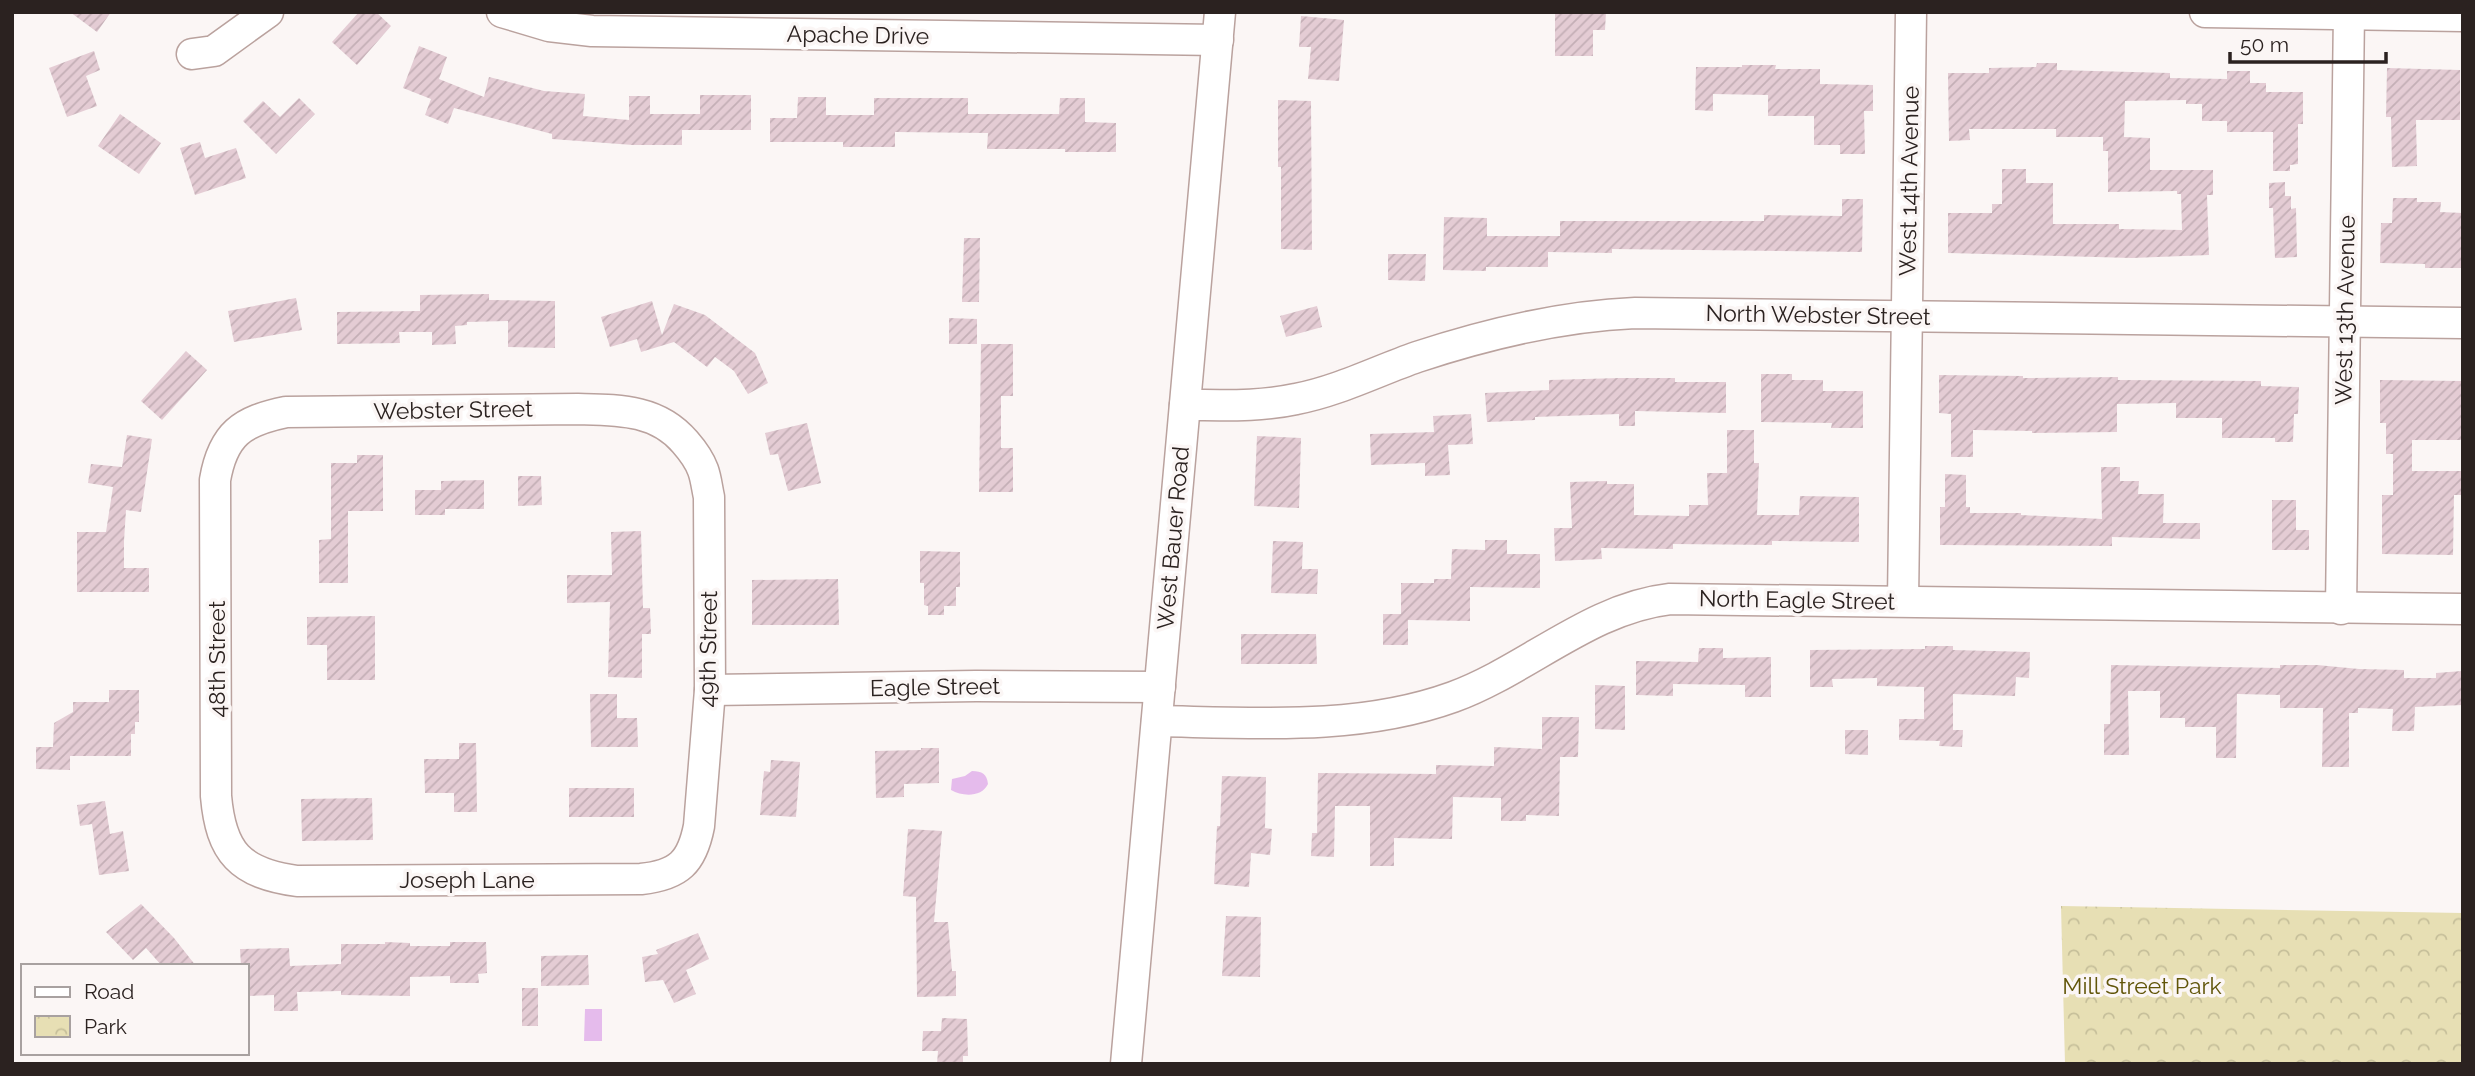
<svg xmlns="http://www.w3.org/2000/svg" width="2475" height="1076" font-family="Raleway,sans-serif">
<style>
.park{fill:url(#park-crowns)}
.water{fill:#e5bbec}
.building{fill:url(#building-hatch)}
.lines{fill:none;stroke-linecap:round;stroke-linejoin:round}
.minor-casing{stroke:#baa29e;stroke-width:33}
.minor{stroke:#fff;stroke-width:30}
.labels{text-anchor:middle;stroke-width:7;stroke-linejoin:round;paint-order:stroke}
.street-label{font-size:23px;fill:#2b2220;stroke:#fbf6f5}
.park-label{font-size:23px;fill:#615509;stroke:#fbf6f5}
</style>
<defs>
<pattern id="park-crowns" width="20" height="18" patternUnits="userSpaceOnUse" patternTransform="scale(1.75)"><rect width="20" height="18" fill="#e7dfb4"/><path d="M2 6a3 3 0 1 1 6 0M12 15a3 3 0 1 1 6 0" fill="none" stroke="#c6bf9a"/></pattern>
<pattern id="building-hatch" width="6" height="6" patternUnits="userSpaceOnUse" patternTransform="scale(1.75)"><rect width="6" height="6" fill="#e4ccd4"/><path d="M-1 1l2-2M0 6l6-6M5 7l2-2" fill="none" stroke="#c4afb6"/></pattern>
</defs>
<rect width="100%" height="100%" fill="#fbf6f5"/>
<path class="park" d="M2061 906 2463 913V1064H2065Z"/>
<g class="water">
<path d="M972 771C982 771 987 774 988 784 982 797 963 797 951 790L952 779 965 776Z"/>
<path d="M585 1009H602V1041H584Z"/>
</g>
<g class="building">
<path d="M70 12H111L97 32Z"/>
<path d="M359 12H376L391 26 357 65 332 42Z"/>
<path d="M1555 12H1606L1605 30H1593V56H1555Z"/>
<path d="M1301 16 1344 20 1339 81 1308 79 1311 47H1299Z"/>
<path d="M419 46 447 57 439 79 484 97 489 77 544 91 585 94 583 116 629 120V96H650V114H700V95H751V130H682V145H633L552 139V134L454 108 448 124 425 115 431 99 403 88Z"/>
<path d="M94 51 100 70 86 76 97 106 67 117 49 68Z"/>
<path d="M2037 63H2057V70L2170 73V78L2227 79V71H2250V83H2266V92H2303V124H2298V164L2290 165V171H2273V132H2227V121H2202V104H2186V100L2125 101 2124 137 2150 138V170H2213V195H2207L2209 255 2132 258 1948 253V213H1992V204H2002V169H2026V183H2053V224H2119V229L2182 230 2181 194H2177V191L2108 192V151H2103V137H2056V129H1969L1970 140 1949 141 1948 73H1989V68L2036 67Z"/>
<path d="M1742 65H1776L1775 69H1820V84L1873 85V111H1864L1865 154H1840V145H1814V116H1768V95L1713 94V111L1695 110 1696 67H1742Z"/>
<path d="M2387 68 2460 70V120H2416L2417 166 2392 167 2391 117H2386Z"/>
<path d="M798 97H826V115H874V98H968V114H1059L1060 98H1085V122L1116 123V152H1065V149H987L988 133 895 132V147H843V142H770V118H797Z"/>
<path d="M299 98 315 114 276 154 243 121 263 101 280 117Z"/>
<path d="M1278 100 1311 101 1312 250 1281 249V167H1278Z"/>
<path d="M120 114 161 143 139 174 98 146Z"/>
<path d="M200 142 205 158 236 148 246 178 195 195 180 148Z"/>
<path d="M2285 182V196H2291V209L2296 208 2297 257 2275 258 2273 208H2269V183Z"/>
<path d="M2393 198H2417V202H2441L2440 212 2463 213V268H2425V264L2380 263 2381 223H2392Z"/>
<path d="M1842 199H1863L1862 252 1612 249V253L1548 252V267H1486V271L1443 270 1444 217 1487 218V236H1560V221H1764V215L1842 216Z"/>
<path d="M964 238H980L979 302H962Z"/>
<path d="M1388 254H1426L1425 281 1388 280Z"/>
<path d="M489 294V300L555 301V348L508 347V321L467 322V325L455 326 456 344 432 345V332H399L400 343 337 344V312L420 311V295Z"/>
<path d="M296 298 302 330 234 342 228 311Z"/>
<path d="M652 301 662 335 674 304 705 315 755 353 768 383 748 394 734 371 715 357 707 367 674 342 641 352 637 339 610 347 601 317Z"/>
<path d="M1317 306 1322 327 1286 337 1280 316Z"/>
<path d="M949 318 977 319V344H949Z"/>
<path d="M981 344H1013V396H1001V448H1013V492H979Z"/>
<path d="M186 351 207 370 162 420 141 401Z"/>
<path d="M1761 374H1792V380H1823V391H1863V428H1831L1832 423 1761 422Z"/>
<path d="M1939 375 2023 376V378L2118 377V380L2261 381V386L2299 387 2298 414H2294L2293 442H2275V438H2222V418H2176V403L2117 404V432L2032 433V431L1973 430V457H1951V414L1939 413Z"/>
<path d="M1620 378H1675V382H1726V413L1635 411V426H1619V414L1535 417V420L1487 422 1485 393 1549 390V380Z"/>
<path d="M2380 380 2462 381V440H2412V471H2462V495H2454L2453 555 2382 554V495H2393V454H2386V423H2380Z"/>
<path d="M1471 414 1473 444 1448 445 1450 475 1425 476V463L1371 465 1370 434 1434 432 1433 416Z"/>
<path d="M807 423 821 483 788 491 778 454 770 455 765 433Z"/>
<path d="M1727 430H1754V463H1759L1757 515H1799L1800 496 1859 497V542L1772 541V545L1673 544V549L1601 548 1602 559 1555 561 1554 528H1572L1570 482 1607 481V484H1634V515L1689 516V505H1708L1707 473H1727Z"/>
<path d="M127 435 152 439 141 512 126 510 124 541V568H149V592H77V532H106L113 487 88 483 91 464 122 467Z"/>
<path d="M1257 436 1301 438 1299 508 1254 506Z"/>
<path d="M357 455H383V511H348V583H319V540L331 539V463H357Z"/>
<path d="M2101 467H2120V481H2139L2138 494H2164L2163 523H2200V539L2112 537V546L1940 545V507H1945V474L1966 475V507H1970V513H2021V515L2102 519Z"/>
<path d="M518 476H541L542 505 518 506Z"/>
<path d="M484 480V509H445V515H415V490H441V481Z"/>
<path d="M2272 500H2296V530H2309V550H2272Z"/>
<path d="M641 531 643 608H650L651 634H642V678L608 677 610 602 567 603V575H612L611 532Z"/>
<path d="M1485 540H1507V554H1540V588L1470 587V621L1408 620V645H1383V614H1401V583H1434V579H1451L1452 549 1485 550Z"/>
<path d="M1273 541 1303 542 1302 569H1318L1317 594 1271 593Z"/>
<path d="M920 551 960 552V587H956V606H944V615H928V606L924 605V583H920Z"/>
<path d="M838 579 839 625H752V580Z"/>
<path d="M375 616V680H327V645H307V617Z"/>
<path d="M1241 634H1316L1317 664H1241Z"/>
<path d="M1925 646H1953V650L2030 652 2029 678 2016 677 2015 696 1953 694V730H1963L1962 747 1939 746 1940 741 1899 740V719H1924V687L1877 686V678L1832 679 1833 687H1810V650L1925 649Z"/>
<path d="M1699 648H1723V658L1771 657V697H1745V685L1673 684V696L1636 695V661L1698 662Z"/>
<path d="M2111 665 2280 668V665H2317L2359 669 2404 670V678H2436V673L2462 671 2463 705 2415 707 2414 731H2392L2393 709 2358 708V713H2349V767H2322L2323 708H2280V695L2237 694 2236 758H2216V727H2185V718H2160V691H2128L2129 755H2104V724H2110Z"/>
<path d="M1595 685 1625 686V730L1595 729Z"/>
<path d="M109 690H139V722H135V734H131V756H70V770L36 769V747H53L54 723 73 712V702H109Z"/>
<path d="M590 694H617V718H637L638 747H591Z"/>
<path d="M1542 717H1579L1578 757H1560L1559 816 1526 815V821H1501V798L1453 797 1452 839 1394 838V866H1370V806H1335L1334 857 1311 856 1312 833H1317L1318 773 1436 774V765L1494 766V747L1542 749Z"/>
<path d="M1845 730H1868V755L1845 754Z"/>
<path d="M459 743H476L477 812H454V793H425L424 759H459Z"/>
<path d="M921 748H939V783L904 784V797L876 798 875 751 921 750Z"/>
<path d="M771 760 800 762 796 817 760 815 764 771 770 772Z"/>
<path d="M1222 776 1266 777 1265 828 1272 829 1270 855 1251 853 1249 887 1214 884 1217 826H1220Z"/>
<rect x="569" y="788" width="65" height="29"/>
<path d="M372 798 373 840 302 841 301 799Z"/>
<path d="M105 801 110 834 123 831 129 871 99 875 92 824 80 826 77 805Z"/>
<path d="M908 829 942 831 934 922H948L952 971H956V996L917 997 916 897 903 896Z"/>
<path d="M141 904 174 938 196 966H162L146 948 133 960 106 932Z"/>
<path d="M1226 916 1261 917 1260 977 1222 976Z"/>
<path d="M698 933 709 959 686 970 696 994 674 1003 663 980 645 982 642 957 658 954 656 950Z"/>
<path d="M385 942 410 943V946H450V942H486L487 973 478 974 479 983H450V976L410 977V996L341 995V991L297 992 298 1011H274V995L247 996V966H241L240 949 289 948 290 966 341 964V944H385Z"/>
<path d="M588 955 589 985 541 986V956Z"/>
<rect x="522" y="988" width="16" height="38"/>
<path d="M942 1018 967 1019 968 1056H963V1064H937L938 1051H922L923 1031H941Z"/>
</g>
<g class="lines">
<g class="minor-casing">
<g id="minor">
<path d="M502 12 549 26 592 31 1218 40"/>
<path d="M2205 12 2463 16"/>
<path d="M192 54 214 51 268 12"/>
<path d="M1185 405C1223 405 1259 407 1296 399 1338 391 1377 371 1417 357 1487 334 1561 316 1635 313L2463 323"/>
<path d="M578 409C618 410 657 409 685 442 692 450 699 459 703 470 706 478 707 488 709 497L710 690 699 826C692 862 679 875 641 879L297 881C240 873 221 853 216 796L215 480C223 434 242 421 286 412Z"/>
<path d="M1903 601 1911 12"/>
<path d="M2341 609 2349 12"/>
<path d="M710 690 976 686 1160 687"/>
<path d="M1157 721C1255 723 1359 731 1453 697 1527 670 1590 608 1670 599L2463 609"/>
<path d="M1126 1064 1220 12"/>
</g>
</g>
<use href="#minor" class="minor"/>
</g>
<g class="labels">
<g class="street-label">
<text transform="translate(858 35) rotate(1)" y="8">Apache Drive</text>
<text transform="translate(1909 181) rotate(-89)" y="8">West 14th Avenue</text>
<text transform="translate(2345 310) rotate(-89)" y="8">West 13th Avenue</text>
<text transform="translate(1818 315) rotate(1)" y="8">North Webster Street</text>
<text transform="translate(453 410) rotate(-1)" y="8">Webster Street</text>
<text transform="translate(1173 538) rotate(-85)" y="8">West Bauer Road</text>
<text transform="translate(1797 600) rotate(1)" y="8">North Eagle Street</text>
<text transform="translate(708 649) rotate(-89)" y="8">49th Street</text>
<text transform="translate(217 659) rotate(-90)" y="8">48th Street</text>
<text transform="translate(935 687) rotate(-1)" y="8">Eagle Street</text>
<text x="467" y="888">Joseph Lane</text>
</g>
<g class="park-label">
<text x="2142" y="994">Mill Street Park</text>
</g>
</g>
<rect width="2475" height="1076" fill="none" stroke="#2b2220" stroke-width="28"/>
<rect x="21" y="964" width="228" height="91" fill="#fbf6f5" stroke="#a8a1a0" stroke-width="2"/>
<rect x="35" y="987" width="35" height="10" fill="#ffffff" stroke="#a8a1a0" stroke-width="2"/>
<text x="84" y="999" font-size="21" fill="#2b2220">Road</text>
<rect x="35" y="1016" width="35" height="21" fill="url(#park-crowns)" stroke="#a8a1a0" stroke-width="2"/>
<text x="84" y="1034" font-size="21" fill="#2b2220">Park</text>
<path d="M2230 52v10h156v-10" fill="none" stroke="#2b2220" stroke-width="3.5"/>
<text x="2240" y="52" font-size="21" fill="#2b2220" stroke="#fbf6f5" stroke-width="5" paint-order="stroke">50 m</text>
</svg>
